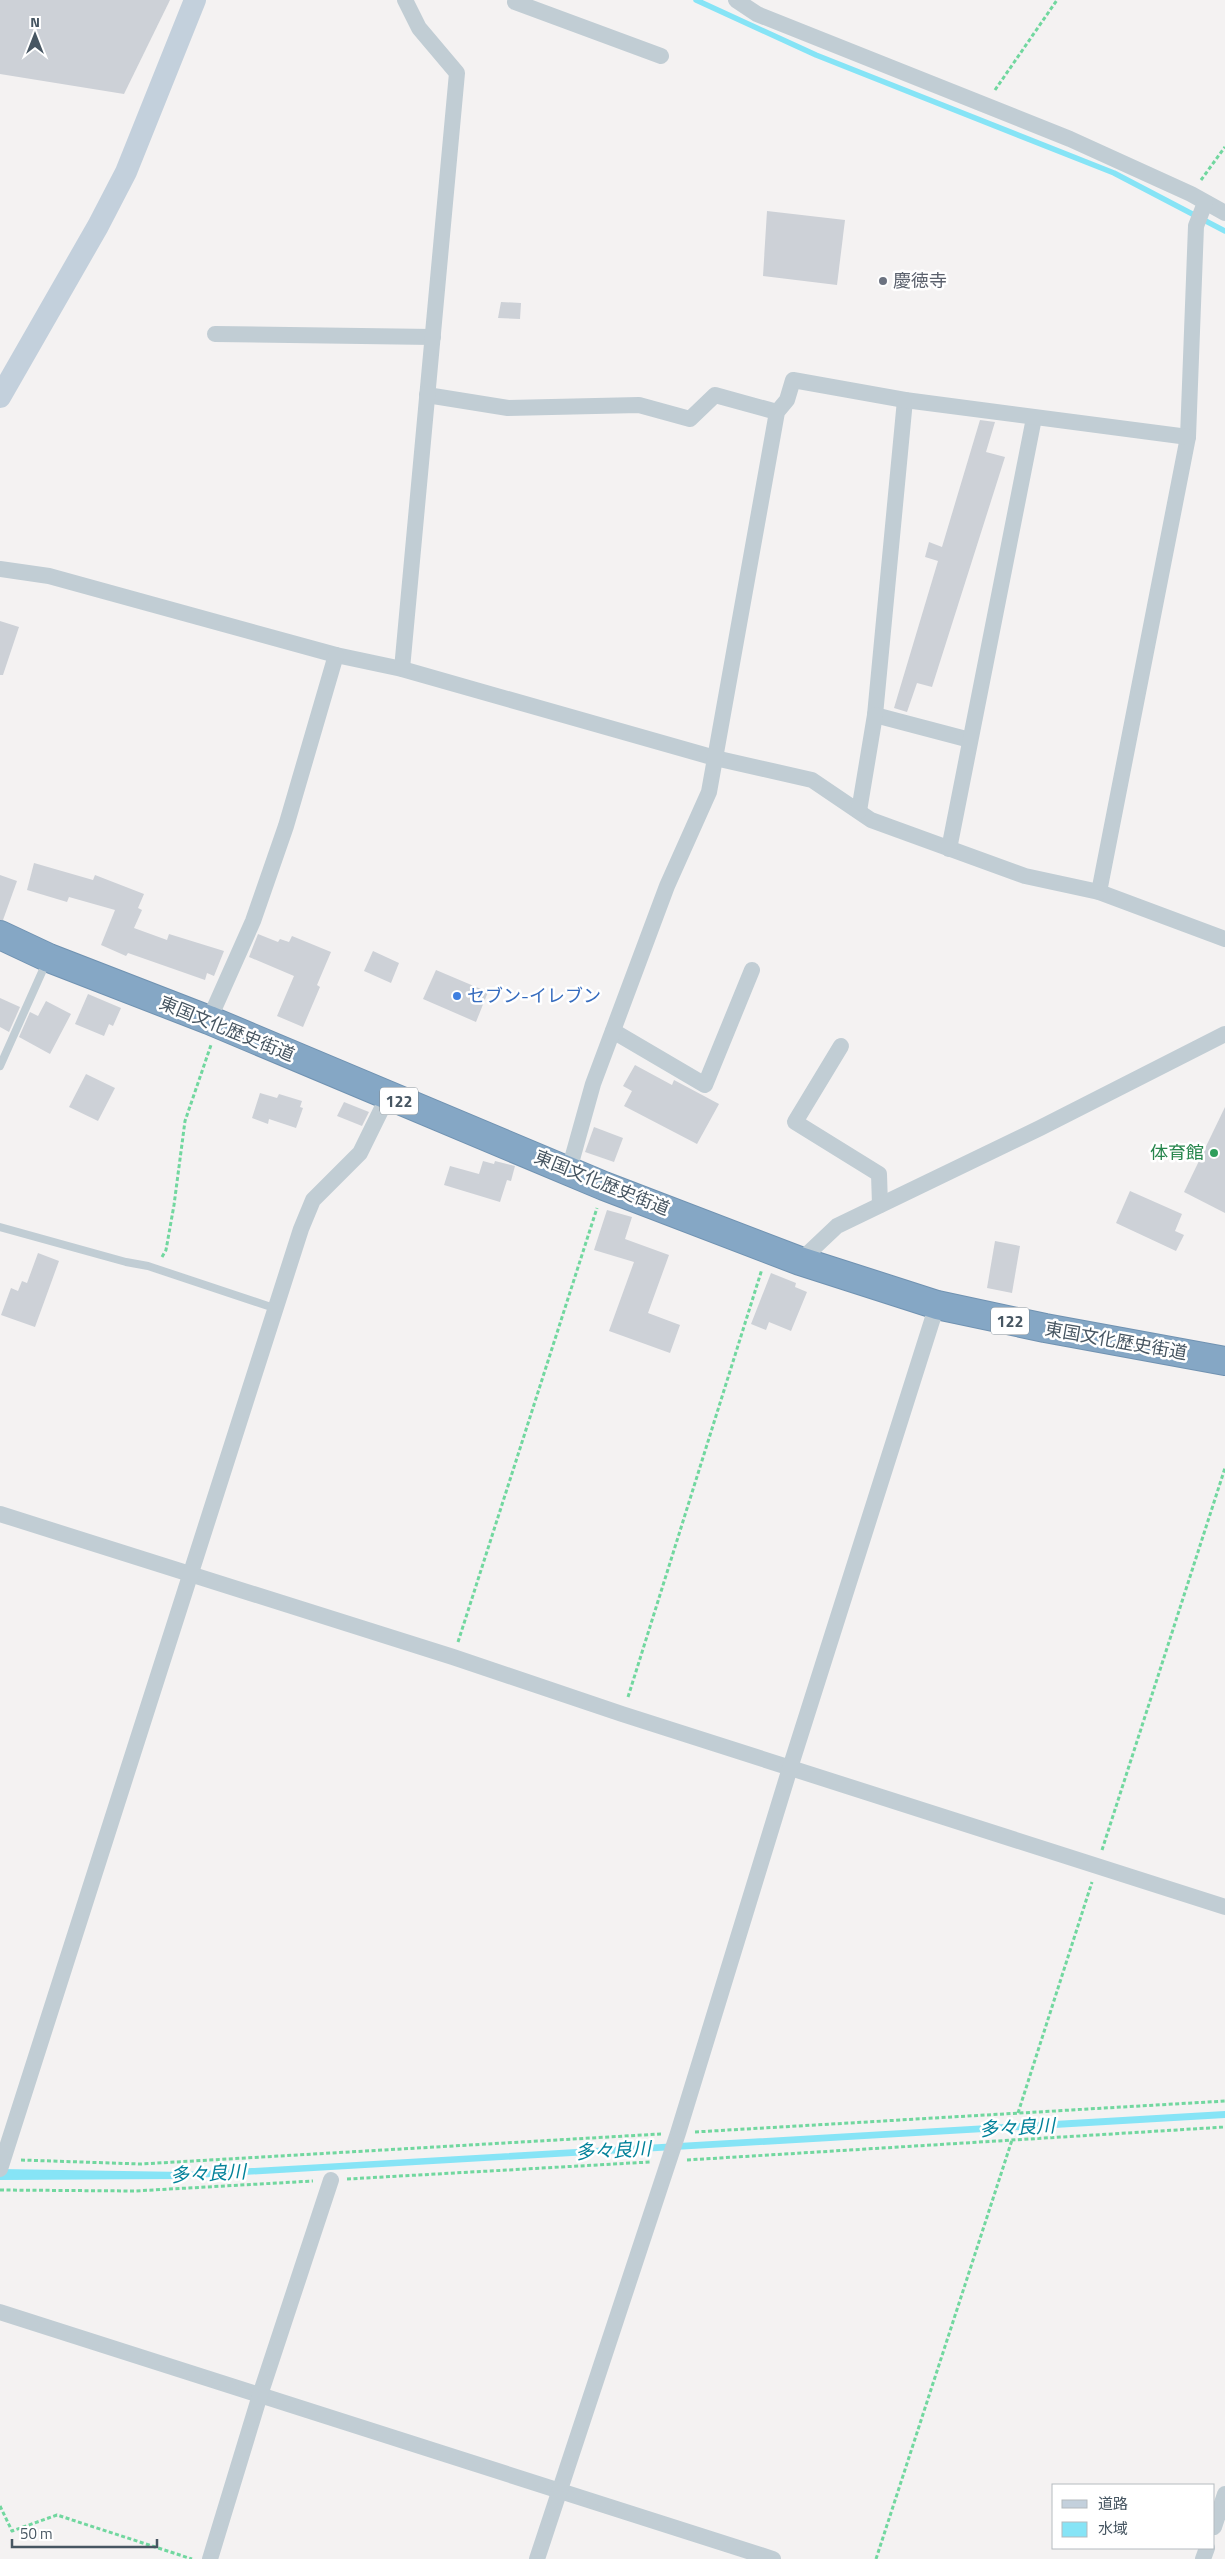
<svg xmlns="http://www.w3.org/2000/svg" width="1225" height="2559" font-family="'Titillium Web','Noto Sans JP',sans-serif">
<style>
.water{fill:#86e4f6}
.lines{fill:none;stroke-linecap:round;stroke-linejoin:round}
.stream{stroke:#86e4f6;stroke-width:5.5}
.building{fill:#cdd1d7}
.highway-casing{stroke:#7092b1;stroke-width:30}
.path{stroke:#71d79f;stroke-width:3;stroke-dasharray:4 2.5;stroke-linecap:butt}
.lane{stroke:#c1cdd4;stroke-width:8}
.street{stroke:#c1cdd4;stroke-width:16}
.secondary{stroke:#c3d0dc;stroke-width:22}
.highway{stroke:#85a7c5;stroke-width:28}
.worship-dot{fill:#6b7280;stroke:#fff;stroke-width:2}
.shop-dot{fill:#3f7fe0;stroke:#fff;stroke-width:2}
.leisure-dot{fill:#2e9e5b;stroke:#fff;stroke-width:2}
.labels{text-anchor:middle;stroke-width:5;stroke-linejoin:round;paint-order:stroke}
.shield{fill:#fff;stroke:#7e8991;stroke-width:1}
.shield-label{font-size:16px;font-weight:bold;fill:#475662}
.worship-label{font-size:18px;fill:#5b616d;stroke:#fff;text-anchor:start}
.shop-label{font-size:18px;fill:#366cbe;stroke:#fff;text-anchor:start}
.street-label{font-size:18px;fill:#475662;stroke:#fff}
.leisure-label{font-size:18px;fill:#27864d;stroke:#fff;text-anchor:end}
.water-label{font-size:19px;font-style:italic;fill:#03829a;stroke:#fff}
</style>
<rect width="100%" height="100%" fill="#f4f2f2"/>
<path class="water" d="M1225 2111V2118L176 2179 0 2180V2169L185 2172Z"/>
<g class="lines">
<path class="stream" d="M696 0 816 55 1114 173 1225 231"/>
</g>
<g class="building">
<path d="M0 0H170L124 94 0 74Z"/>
<path d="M767 211 845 220 837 285 763 276Z"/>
<path d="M501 302 521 303 520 319 498 318Z"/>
<path d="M980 420 995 422 986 452 1005 457 932 687 917 683 907 712 894 708 938 561 925 557 929 542 942 547Z"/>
<path d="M0 621 19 627 3 675H0Z"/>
<path d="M34 863 93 880 95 875 144 894 138 908 142 910 134 928 167 940 169 934 224 951 214 976 207 973 205 980 128 953 126 956 101 945 115 910 69 897 67 902 27 890Z"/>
<path d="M0 875 17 881 3 920H0Z"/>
<path d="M258 934 278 942 280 939 289 942 292 936 331 952 317 985 320 987 303 1027 277 1016 294 976 249 957Z"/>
<path d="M373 951 399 963 391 983 364 971Z"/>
<path d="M436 970 488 992 476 1022 423 999Z"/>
<path d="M88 994 121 1008 113 1026 109 1024 104 1036 75 1024Z"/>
<path d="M0 998 20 1007 9 1032 0 1027Z"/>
<path d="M46 1001 71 1014 50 1054 19 1037 30 1012 38 1016Z"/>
<path d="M635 1065 672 1085 674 1080 719 1104 697 1144 624 1106 632 1091 623 1086Z"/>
<path d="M86 1074 115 1088 98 1121 69 1107Z"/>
<path d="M260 1093 277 1098 279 1094 302 1101 300 1107 303 1108 296 1128 269 1119 268 1124 252 1118Z"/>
<path d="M344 1102 369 1112 362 1126 337 1116Z"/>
<path d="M1225 1107V1213L1184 1192Z"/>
<path d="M594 1127 623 1138 614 1162 585 1152Z"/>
<path d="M483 1161 494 1164 495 1161 515 1166 511 1181 507 1180 500 1202 444 1185 450 1166 479 1174Z"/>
<path d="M1130 1191 1182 1214 1175 1231 1184 1235 1176 1251 1116 1223Z"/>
<path d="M607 1210 632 1217 625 1239 669 1255 648 1313 680 1325 670 1353 609 1331 634 1262 594 1250Z"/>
<path d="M995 1241 1020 1246 1012 1293 987 1288Z"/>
<path d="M38 1253 59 1261 35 1327 1 1315 11 1288 18 1291 22 1281 27 1283Z"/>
<path d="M771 1273 796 1283 795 1287 807 1292 791 1331 769 1322 766 1330 751 1324Z"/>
</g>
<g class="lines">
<g class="highway-casing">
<path id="highway" d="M0 935 49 958 209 1020 604 1186 800 1261 937 1305 1045 1328 1225 1361"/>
</g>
<g class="path">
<path d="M995 90 1057 0"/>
<path d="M1201 180 1225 147"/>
<path d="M162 1257 166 1250 174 1205 185 1121 211 1045"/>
<path d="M458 1642 597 1208"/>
<path d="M628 1697 762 1269"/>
<path d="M1102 1850 1225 1468"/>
<path d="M1018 2113 1092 1882"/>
<path d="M695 2132 1225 2101"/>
<path d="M21 2160 141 2164 661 2134"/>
<path d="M687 2160 1225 2127"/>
<path d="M347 2179 650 2162"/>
<path d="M0 2190 135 2191 313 2181"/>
<path d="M0 2506 12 2531 57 2515 192 2559"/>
<path d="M876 2559 1012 2140"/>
</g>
<g class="lane">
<path d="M0 1066 46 963"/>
<path d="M0 1227 126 1262 148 1266 274 1308"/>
</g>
<g class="street">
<path d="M516 0 515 2 661 56"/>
<path d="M736 0 757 14 1070 139 1191 194 1225 213"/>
<path d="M215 334 433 337"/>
<path d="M427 395 508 408 639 405 690 419 715 395 777 412"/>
<path d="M905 400 875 715 970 740"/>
<path d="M0 569 49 576 336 655 402 669 715 758 812 780 871 820 1025 876 1099 892 1225 939"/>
<path d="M402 669 457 73 419 28 405 0"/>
<path d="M859 811 875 715"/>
<path d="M949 849 1034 418"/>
<path d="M1099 892 1188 437 1196 226 1205 203"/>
<path d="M209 1020 253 921 286 826 336 655"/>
<path d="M613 1031 705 1085 752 970"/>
<path d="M841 1046 795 1122 879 1174 880 1205"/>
<path d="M569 1170 593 1084 667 886 709 792 777 412 787 400 793 380 905 400 1188 437"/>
<path d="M800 1261 837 1226 1040 1128 1225 1034"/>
<path d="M0 1514 453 1657 622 1714 1225 1907"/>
<path d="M0 2169 301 1229 313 1200 360 1153 388 1096"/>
<path d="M0 2312 773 2559"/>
<path d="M1214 2527 1225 2494"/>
<path d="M210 2559 260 2395 331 2180"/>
<path d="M537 2559 678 2133 790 1768 937 1305"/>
<path d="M1203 2559 1207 2548"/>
</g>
<path class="secondary" d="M0 397 98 226 126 172 195 0"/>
<use href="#highway" class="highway"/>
</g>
<circle class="worship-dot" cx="883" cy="281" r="5"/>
<circle class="shop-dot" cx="457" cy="996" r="5"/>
<circle class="leisure-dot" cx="1214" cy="1153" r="5"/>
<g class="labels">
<g class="shield">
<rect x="380" y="1087.5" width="38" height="27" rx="4"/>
<rect x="991" y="1307.5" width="38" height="27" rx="4"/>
</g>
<g class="shield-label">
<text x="399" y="1107">122</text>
<text x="1010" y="1327">122</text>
</g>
<g class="worship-label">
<text x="893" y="287">慶徳寺</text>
</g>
<g class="shop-label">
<text x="467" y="1002">セブン-イレブン</text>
</g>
<g class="street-label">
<text transform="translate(227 1029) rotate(22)" y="6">東国文化歴史街道</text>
<text transform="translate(602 1183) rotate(22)" y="6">東国文化歴史街道</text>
<text transform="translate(1116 1341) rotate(10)" y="6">東国文化歴史街道</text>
</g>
<g class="leisure-label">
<text x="1204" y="1159">体育館</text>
</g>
<g class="water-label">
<text transform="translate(1017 2127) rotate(-3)" y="7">多々良川</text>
<text transform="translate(613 2150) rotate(-3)" y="7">多々良川</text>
<text transform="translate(208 2173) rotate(-3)" y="7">多々良川</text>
</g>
</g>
<rect x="1052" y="2484" width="162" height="65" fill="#ffffff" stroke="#b5bbc0"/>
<rect x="1062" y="2500" width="25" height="8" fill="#c3d0dc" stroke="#b5bbc0"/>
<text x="1098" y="2509" font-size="15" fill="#475662">道路</text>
<rect x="1062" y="2522" width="25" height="15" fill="#86e4f6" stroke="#b5bbc0"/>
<text x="1098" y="2534" font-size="15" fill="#475662">水域</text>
<g transform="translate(35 35)" stroke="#ffffff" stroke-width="4" paint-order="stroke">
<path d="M0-4L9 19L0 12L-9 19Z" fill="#475662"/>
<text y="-8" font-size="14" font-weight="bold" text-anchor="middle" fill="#475662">N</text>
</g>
<path d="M12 2539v8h145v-8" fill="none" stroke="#475662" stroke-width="2.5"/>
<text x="20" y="2539" font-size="15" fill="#475662" stroke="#ffffff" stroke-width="4" paint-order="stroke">50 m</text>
</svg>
